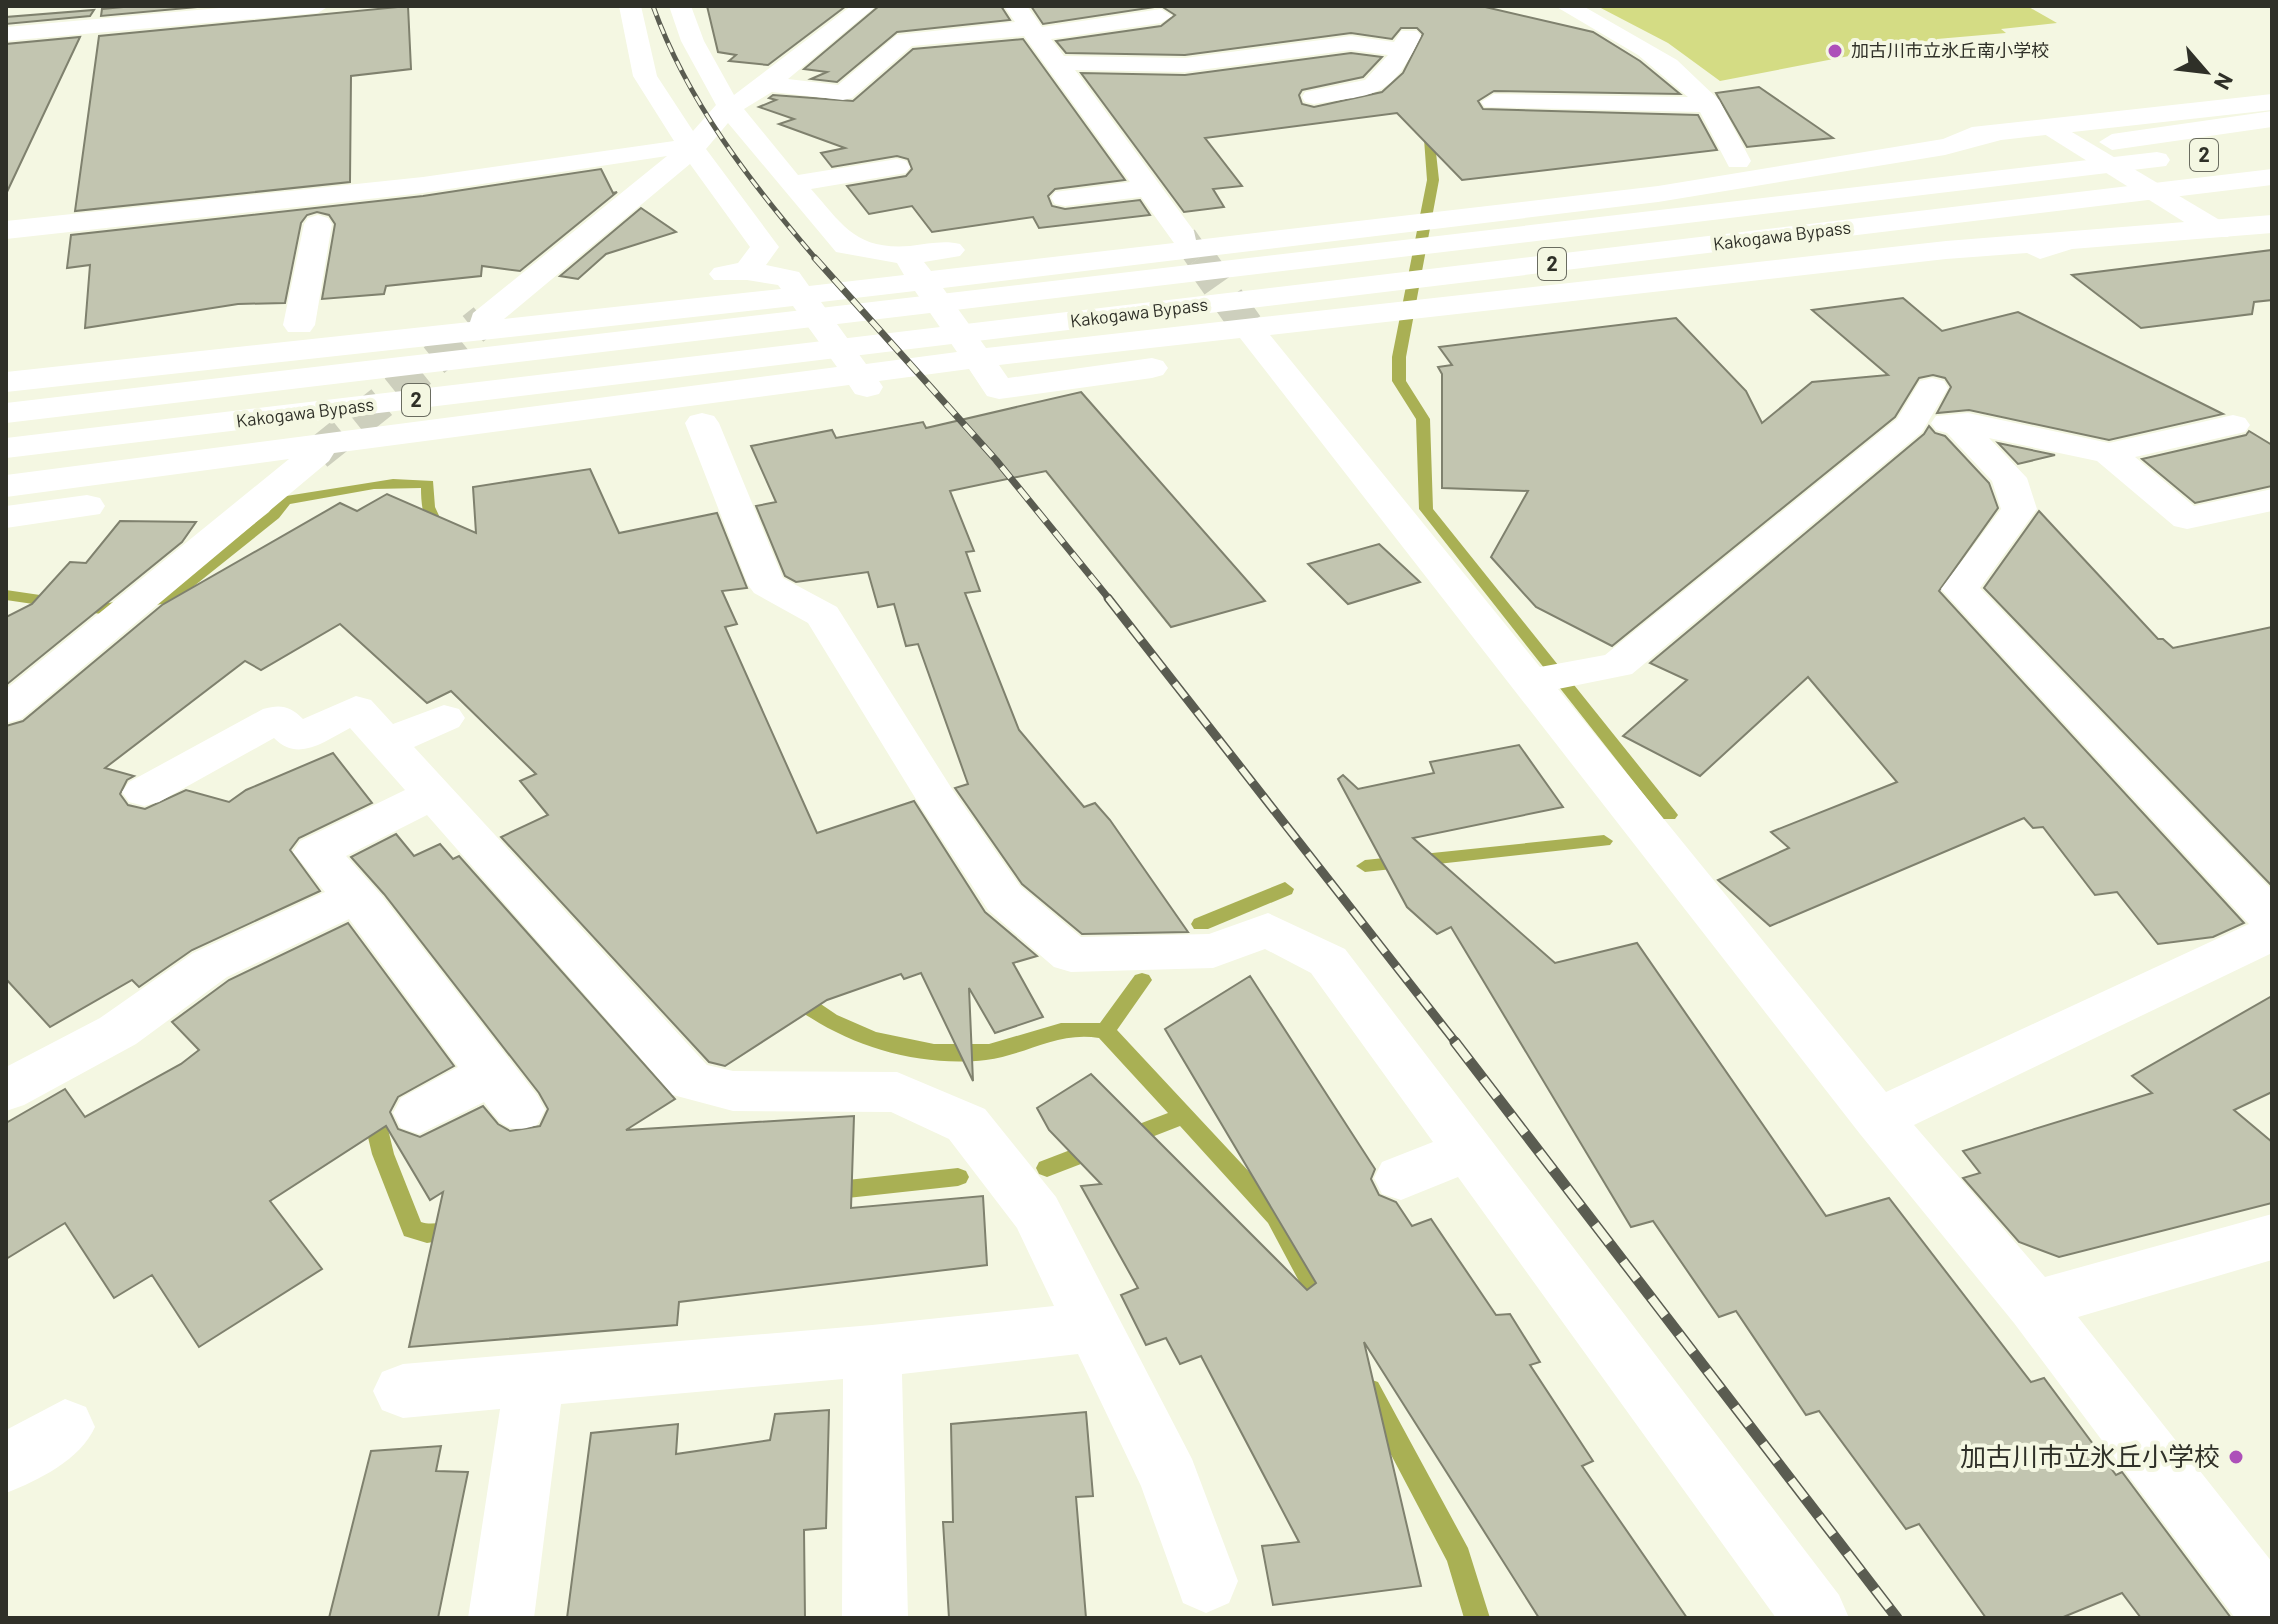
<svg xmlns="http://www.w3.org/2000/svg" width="2278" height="1624" font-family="Barlow,'Noto Sans JP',sans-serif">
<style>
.green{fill:#d4dc84}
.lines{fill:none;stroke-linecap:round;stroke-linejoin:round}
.stream{fill:#a9b054;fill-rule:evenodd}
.building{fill:#c2c5b0;stroke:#7f816e;stroke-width:2}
.street-tunnel-far1{stroke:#cdcfbd;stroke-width:26;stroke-dasharray:26 13;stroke-linecap:butt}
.street-tunnel{stroke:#cdcfbd;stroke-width:33;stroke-dasharray:33 17;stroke-linecap:butt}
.street{fill:#fff;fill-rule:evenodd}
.secondary{fill:#fff;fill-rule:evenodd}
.highway{fill:#fff;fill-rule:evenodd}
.rail-far3-casing{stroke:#5a5c51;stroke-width:5}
.rail-far2-casing{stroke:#5a5c51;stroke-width:7}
.rail-far1-casing{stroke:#5a5c51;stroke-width:9}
.rail-casing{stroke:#5a5c51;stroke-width:11}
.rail-far3{stroke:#f4f7e2;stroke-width:3;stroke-dasharray:10;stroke-linecap:butt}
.rail-far2{stroke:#f4f7e2;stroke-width:5;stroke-dasharray:14;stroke-linecap:butt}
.rail-far1{stroke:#f4f7e2;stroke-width:6;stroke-dasharray:18;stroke-linecap:butt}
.rail{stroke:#f4f7e2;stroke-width:8;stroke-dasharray:23;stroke-linecap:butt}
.poi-dot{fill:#ad50b9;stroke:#f4f7e2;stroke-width:3}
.labels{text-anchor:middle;stroke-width:8;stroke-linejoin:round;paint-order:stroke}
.far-poi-label{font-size:18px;fill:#2f3028;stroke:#f4f7e2;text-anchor:start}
.far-street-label{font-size:18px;fill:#2f3028;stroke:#f4f7e2}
.shield{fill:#f4f7e2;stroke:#6a6c60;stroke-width:2}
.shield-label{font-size:20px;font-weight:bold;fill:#2f3028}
.near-poi-label{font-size:26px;fill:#2f3028;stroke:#f4f7e2;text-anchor:end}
</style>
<rect width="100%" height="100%" fill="#f4f7e2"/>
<path class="green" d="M1597 6H2027L2057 23 2001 29 2006 33 1937 39 1930 46 1941 53 1901 56 1880 50 1720 81 1668 43Z"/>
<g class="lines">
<g class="stream">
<path d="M1428 122 1433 125 1439 180 1406 357V381L1430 419 1433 509 1675 811 1678 815 1675 819H1663L1419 509 1416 419 1392 381V357L1427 180 1423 125Z"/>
<path d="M393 479 433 481 435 507 447 533 445 536 440 537C423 530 421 504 421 488L374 489 290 504 279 518 174 602 101 614 6 600V590L101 604 163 595 269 512 280 497Z"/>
<path d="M1604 835 1613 841 1610 845 1365 872 1356 866 1365 860Z"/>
<path d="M1285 882 1294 889 1292 894 1208 929H1194L1191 924 1194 919Z"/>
<path d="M1142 973 1149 975 1152 980 1117 1030 1284 1209 1337 1308 1333 1315 1325 1318 1317 1315 1268 1223 1180 1126 1126 1147 1118 1144 1115 1138 1118 1132 1168 1113 1099 1038C1058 1031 1026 1055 986 1060 927 1067 861 1050 811 1018 801 1012 789 1005 783 995L786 990H800L837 1015 876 1032 934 1044H989L1061 1023H1100L1135 975Z"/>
<path d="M372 1100 380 1102 383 1108 394 1154 421 1222C435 1227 450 1218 465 1223L468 1230 465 1237 427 1243 404 1236 372 1154 361 1108 364 1102Z"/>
<path d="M1099 1139 1107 1142 1110 1148 1107 1154 1047 1177 1039 1174 1036 1168 1039 1162Z"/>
<path d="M958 1168 966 1171 969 1177 966 1183 958 1186 829 1200 821 1197 818 1191 821 1185 829 1182Z"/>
<path d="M1369 1379 1378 1382 1468 1548 1490 1618H1464L1447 1561 1357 1390 1360 1382Z"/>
</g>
</g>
<g class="building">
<path d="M134 6H208L101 16 102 9Z"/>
<path d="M408 6 411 69 351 76 350 182 75 211 99 36Z"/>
<path d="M707 6H846L768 65 729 61 736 55 718 52Z"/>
<path d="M879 6H1001L1010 20 897 32 837 82 811 79 827 72 804 69Z"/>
<path d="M1031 6H1481L1593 32 1640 61 1680 94 1494 91 1478 101 1483 109 1698 115 1717 150 1462 180 1397 113 1205 138 1242 186 1213 189 1224 207 1184 212 1081 73 1185 75 1351 53 1382 57 1363 77 1302 90 1299 95 1302 104 1314 107 1382 92 1403 73 1423 34 1417 28H1401L1392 39 1351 33 1185 55 1066 53 1056 41 1161 26 1175 15 1161 6 1043 24Z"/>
<path d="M94 10 90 16 6 24V17Z"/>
<path d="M80 37 6 194V44Z"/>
<path d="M1023 39 1125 180 1055 189 1048 196 1052 206 1065 209 1140 200 1150 215 1039 228 1033 217 932 232 912 206 869 214 847 186 906 176 912 169 908 159 897 156 832 167 821 153 845 148 779 124 794 119 759 107 776 100 769 98 773 95 853 101 913 49Z"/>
<path d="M1759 87 1833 138 1747 147 1716 93Z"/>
<path d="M601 169 613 193 617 192 520 271 482 266 481 276 386 286 384 294 322 299 335 224 329 215 317 212 307 215 301 223 285 303 238 304 85 328 90 265 67 268 71 235 423 196Z"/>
<path d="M641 208 676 232 606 254 578 279 560 276Z"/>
<path d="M2272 250V300L2254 302 2252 314 2141 328 2072 275Z"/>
<path d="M1903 298 1942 331 2018 312 2223 414 2109 440 1969 410 1937 413 1951 387 1945 378 1933 375 1919 378 1895 417 1612 646 1536 607 1491 557 1528 491 1442 488V374L1438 367 1452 365 1439 347 1676 318 1746 391 1762 423 1812 382 1888 375 1812 310Z"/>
<path d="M1081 392 1265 601 1171 627 1046 471 950 491 974 551 966 552 980 591 965 593 1019 730 1084 807 1095 803 1110 820 1188 932 1082 934 1022 884 955 788 968 784 918 644 906 646 894 604 878 607 868 572 796 582 785 576 756 506 776 502 751 446 832 430 836 438 923 422 926 428Z"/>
<path d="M1929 426 1935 433 1945 436 1989 483 1998 508 1939 591 2244 923 2213 937 2158 944 2117 892 2095 895 2043 827 2033 828 2024 818 1770 926 1718 880 1789 848 1771 832 1897 782 1808 677 1700 776 1623 736 1687 680 1650 663 1924 434Z"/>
<path d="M2249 431 2272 445V486L2195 503 2142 459 2246 435Z"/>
<path d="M1998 443 2055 455 2018 464Z"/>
<path d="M590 469 619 533 717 513 747 588 722 591 737 624 725 627 817 833 914 801 985 912 1037 956 1013 963 1043 1017 995 1033 969 988 973 1081 921 973 904 979 901 974 827 1000 725 1066 709 1062 501 837 548 815 520 781 536 774 451 691 427 703 340 624 261 670 245 661 105 768 134 776 127 780 120 794 128 805 145 809 186 790 229 802 246 790 333 753 372 803 299 838 290 850 320 891 192 950 139 987 132 980 50 1027 6 979V726L23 721 162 605 340 503 357 511 387 494 476 533 473 487Z"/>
<path d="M2039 511 2158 639H2163L2173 648 2272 627V886L1984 588Z"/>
<path d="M120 521 196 522 182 542 6 685V617L32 604 70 562 86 563Z"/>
<path d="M1379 544 1420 582 1348 604 1308 564Z"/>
<path d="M1519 745 1563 807 1413 838 1555 963 1637 943 1826 1216 1889 1198 2031 1382 2044 1378 2116 1475 2122 1472 2231 1618H2141L2122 1593 2061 1618H1986L1919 1524 1906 1529 1819 1411 1806 1415 1736 1311 1719 1317 1653 1221 1631 1227 1451 927 1437 934 1407 907 1338 779 1343 775 1358 789 1434 773 1430 762Z"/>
<path d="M396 834 414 856 440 844 453 859 459 856 675 1099 626 1130 854 1116 851 1208 983 1196 987 1265 679 1302 677 1325 409 1347 443 1192 430 1200 386 1126 270 1201 322 1269 199 1347 152 1275 114 1298 65 1223 6 1259V1123L65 1089 85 1117 181 1064 199 1050 172 1022 229 980 348 923 454 1066 398 1097 390 1112 398 1129 420 1137 483 1106 498 1124 510 1131 540 1126 548 1109 539 1093 384 894 351 857Z"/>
<path d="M1250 976 1375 1169 1371 1179 1379 1195 1396 1202 1412 1226 1431 1219 1496 1315 1510 1314 1540 1362 1530 1365 1593 1461 1582 1466 1687 1618H1539L1364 1342 1421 1586 1273 1605 1262 1546 1299 1542 1201 1356 1180 1364 1166 1338 1146 1345 1121 1295 1138 1288 1081 1186 1101 1184 1049 1130 1037 1108 1091 1074 1307 1290 1316 1283 1165 1029Z"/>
<path d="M2272 996V1092L2234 1110 2272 1142V1203L2059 1257 2019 1242 1963 1178 1980 1173 1963 1151 2152 1093 2132 1076Z"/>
<path d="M829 1410 826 1528 804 1530 805 1618H567L591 1433 678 1424 676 1454 770 1440 775 1414Z"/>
<path d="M1086 1412 1093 1496 1076 1497 1086 1618H949L943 1522H953L951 1424Z"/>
<path d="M441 1446 436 1471 468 1472 438 1618H329L371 1451Z"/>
</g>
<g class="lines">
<path class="street-tunnel-far1" d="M1184 237 1200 260"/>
<g class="street-tunnel">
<path d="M1199 258 1254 336"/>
<path d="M317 454 484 320"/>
</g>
<g class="street">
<path d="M242 6H329L318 13 6 41V27Z"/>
<path d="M619 6H641L657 76 693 131 716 105 681 41 669 6H691L704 41 734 95 851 6H876L788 79 838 85 897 35 1015 22 1004 6H1027L1042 27 1161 9 1172 16 1161 23 1051 39 1064 56 1185 58 1351 36 1394 42 1401 31H1417L1421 36C1391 98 1378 94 1314 104L1305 102 1302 97 1305 92 1365 80 1388 55 1351 50 1185 72 1075 70 1194 231 1196 240 1658 186 1943 139 1972 127 2272 94V110L2001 140 1945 155 1658 202 943 288 986 348 1946 241 2272 215V233L2072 249 2040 259 2027 253 1946 259 1270 335 1540 667 1605 655 1897 419 1920 381 1932 378 1944 381 1948 388 1922 432 1632 674 1558 689 1886 1092 2249 924 1941 589 2001 509 1992 481 1947 433 1936 430 1931 423 1936 416 1968 413 2109 443 2233 415 2245 418 2250 425 2245 432 2135 457 2194 506 2272 489V511L2187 529 2174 526 2097 461 1989 438 2027 478 2037 509 1980 588 2272 890V953L1914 1125 2045 1277 2272 1214V1260L2078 1317 2272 1562V1618H2235L2014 1323 1860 1134 1240 338 999 365 1008 378 1152 358 1163 361 1168 368 1163 375 1152 378 999 399 987 396 969 369 879 381 883 387 879 394 867 397 855 394 849 385 334 453 329 461 21 719 6 723V689L289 459 6 497V475L837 367 793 306 6 392V372L470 322 473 313 667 156 423 193 6 239V221L423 177 674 141 633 76ZM1024 36 1130 182 1055 192 1051 198 1055 204 1065 206 1141 197 1174 243 931 271 924 262 960 256 965 250 960 244C944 240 927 244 910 246 855 250 843 225 811 189L906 173 910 167 906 161 897 159 798 175 744 109 772 92 843 100 852 98 912 46ZM728 123 836 252 897 263 904 275 809 286 799 272 766 265 779 247 706 149ZM690 164 750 247 738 263 714 268 709 274 714 280H747L778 285 781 289 504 319ZM915 291 957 352 866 364 821 302Z"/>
<path d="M1555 6H1583L1677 60 1719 100 1751 161 1747 167H1729L1700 112 1485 107 1481 102 1494 94 1688 97 1638 55Z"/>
<path d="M318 215 328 218 332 224 315 325 310 332H288L283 325 304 224 308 218Z"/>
<path d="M702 413 714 416 719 423 783 578 837 607 952 789 1020 886 1081 937 1209 934 1268 913 1345 949 1839 1595 1849 1618H1776L1458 1177 1401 1200 1382 1194 1374 1178 1382 1162 1433 1142 1311 973 1265 949 1213 968 1071 972 1054 967 988 910 922 809 808 623 754 593 748 585 685 423 690 416Z"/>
<path d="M87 495 100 498 105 506 100 514 6 528V506Z"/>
<path d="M356 696 371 700 393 724 444 705 459 709 465 718 459 727 414 747 707 1065 733 1071 897 1072 985 1109 1056 1197 1192 1459 1238 1581 1229 1603 1206 1613 1183 1603 1141 1486 1078 1354 902 1374 908 1618H842L843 1379 561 1404 534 1618H468L500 1409 403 1418 382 1410 373 1391 382 1372 403 1364 872 1325 1054 1306 1017 1228 949 1139 891 1112 733 1111 673 1095 427 815 346 856 382 896 537 1095 545 1110 537 1125C507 1135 501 1125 484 1102L419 1134 401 1128 393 1113 401 1098 458 1067 349 919 227 977 136 1044 24 1105 6 1111V1067L100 1018 193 953 325 892 293 852 300 841 405 790 350 728C325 741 298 763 274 738L159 802 144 806 129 802 122 792 129 782 263 709C281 704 290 706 303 719Z"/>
<path d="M65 1399 86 1407 95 1427C80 1460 39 1480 6 1493V1430Z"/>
</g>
<path class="secondary" d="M2050 119 2228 225 2232 231 2228 237H2208L2041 132 2037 127Z"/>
<g class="highway">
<path d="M2272 111V127L2112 150 2099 142 2112 134Z"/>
<path d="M2157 152 2166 154 2170 160 2166 166 6 423V403Z"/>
<path d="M2272 169V185L6 458V438Z"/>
</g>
<g class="rail-far3-casing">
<path id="rail-far3" d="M653 6C688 103 751 183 817 260"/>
</g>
<g class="rail-far2-casing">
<path id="rail-far2" d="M815 258 996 460 1110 600"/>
</g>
<g class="rail-far1-casing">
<path id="rail-far1" d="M1108 598 1457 1044"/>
</g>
<g class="rail-casing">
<path id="rail" d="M1455 1042 1897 1618"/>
</g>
<use href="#rail-far3" class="rail-far3"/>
<use href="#rail-far2" class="rail-far2"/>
<use href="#rail-far1" class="rail-far1"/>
<use href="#rail" class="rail"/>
</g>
<g class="poi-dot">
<circle cx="1835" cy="51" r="8"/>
<circle cx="2236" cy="1457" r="8"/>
</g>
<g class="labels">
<g class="far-poi-label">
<text x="1851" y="57">加古川市立氷丘南小学校</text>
</g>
<g class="far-street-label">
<text transform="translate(1782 236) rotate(-7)" y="6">Kakogawa Bypass</text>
<text transform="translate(1139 313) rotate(-7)" y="6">Kakogawa Bypass</text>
<text transform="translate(305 413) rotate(-7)" y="6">Kakogawa Bypass</text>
</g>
<g class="shield">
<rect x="2190" y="139" width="28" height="32" rx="6"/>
<rect x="1538" y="248" width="28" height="32" rx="6"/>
<rect x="402" y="384" width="28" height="32" rx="6"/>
</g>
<g class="shield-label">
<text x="2204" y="162">2</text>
<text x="1552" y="271">2</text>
<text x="416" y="407">2</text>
</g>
<g class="near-poi-label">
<text x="2220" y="1466">加古川市立氷丘小学校</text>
</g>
</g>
<rect width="2278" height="1624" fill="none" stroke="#2f3028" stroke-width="16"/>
<g transform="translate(2206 72) rotate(118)" stroke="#f4f7e2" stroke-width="6" paint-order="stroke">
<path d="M0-6L14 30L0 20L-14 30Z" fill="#2f3028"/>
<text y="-12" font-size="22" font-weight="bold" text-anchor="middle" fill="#2f3028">N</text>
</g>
</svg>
